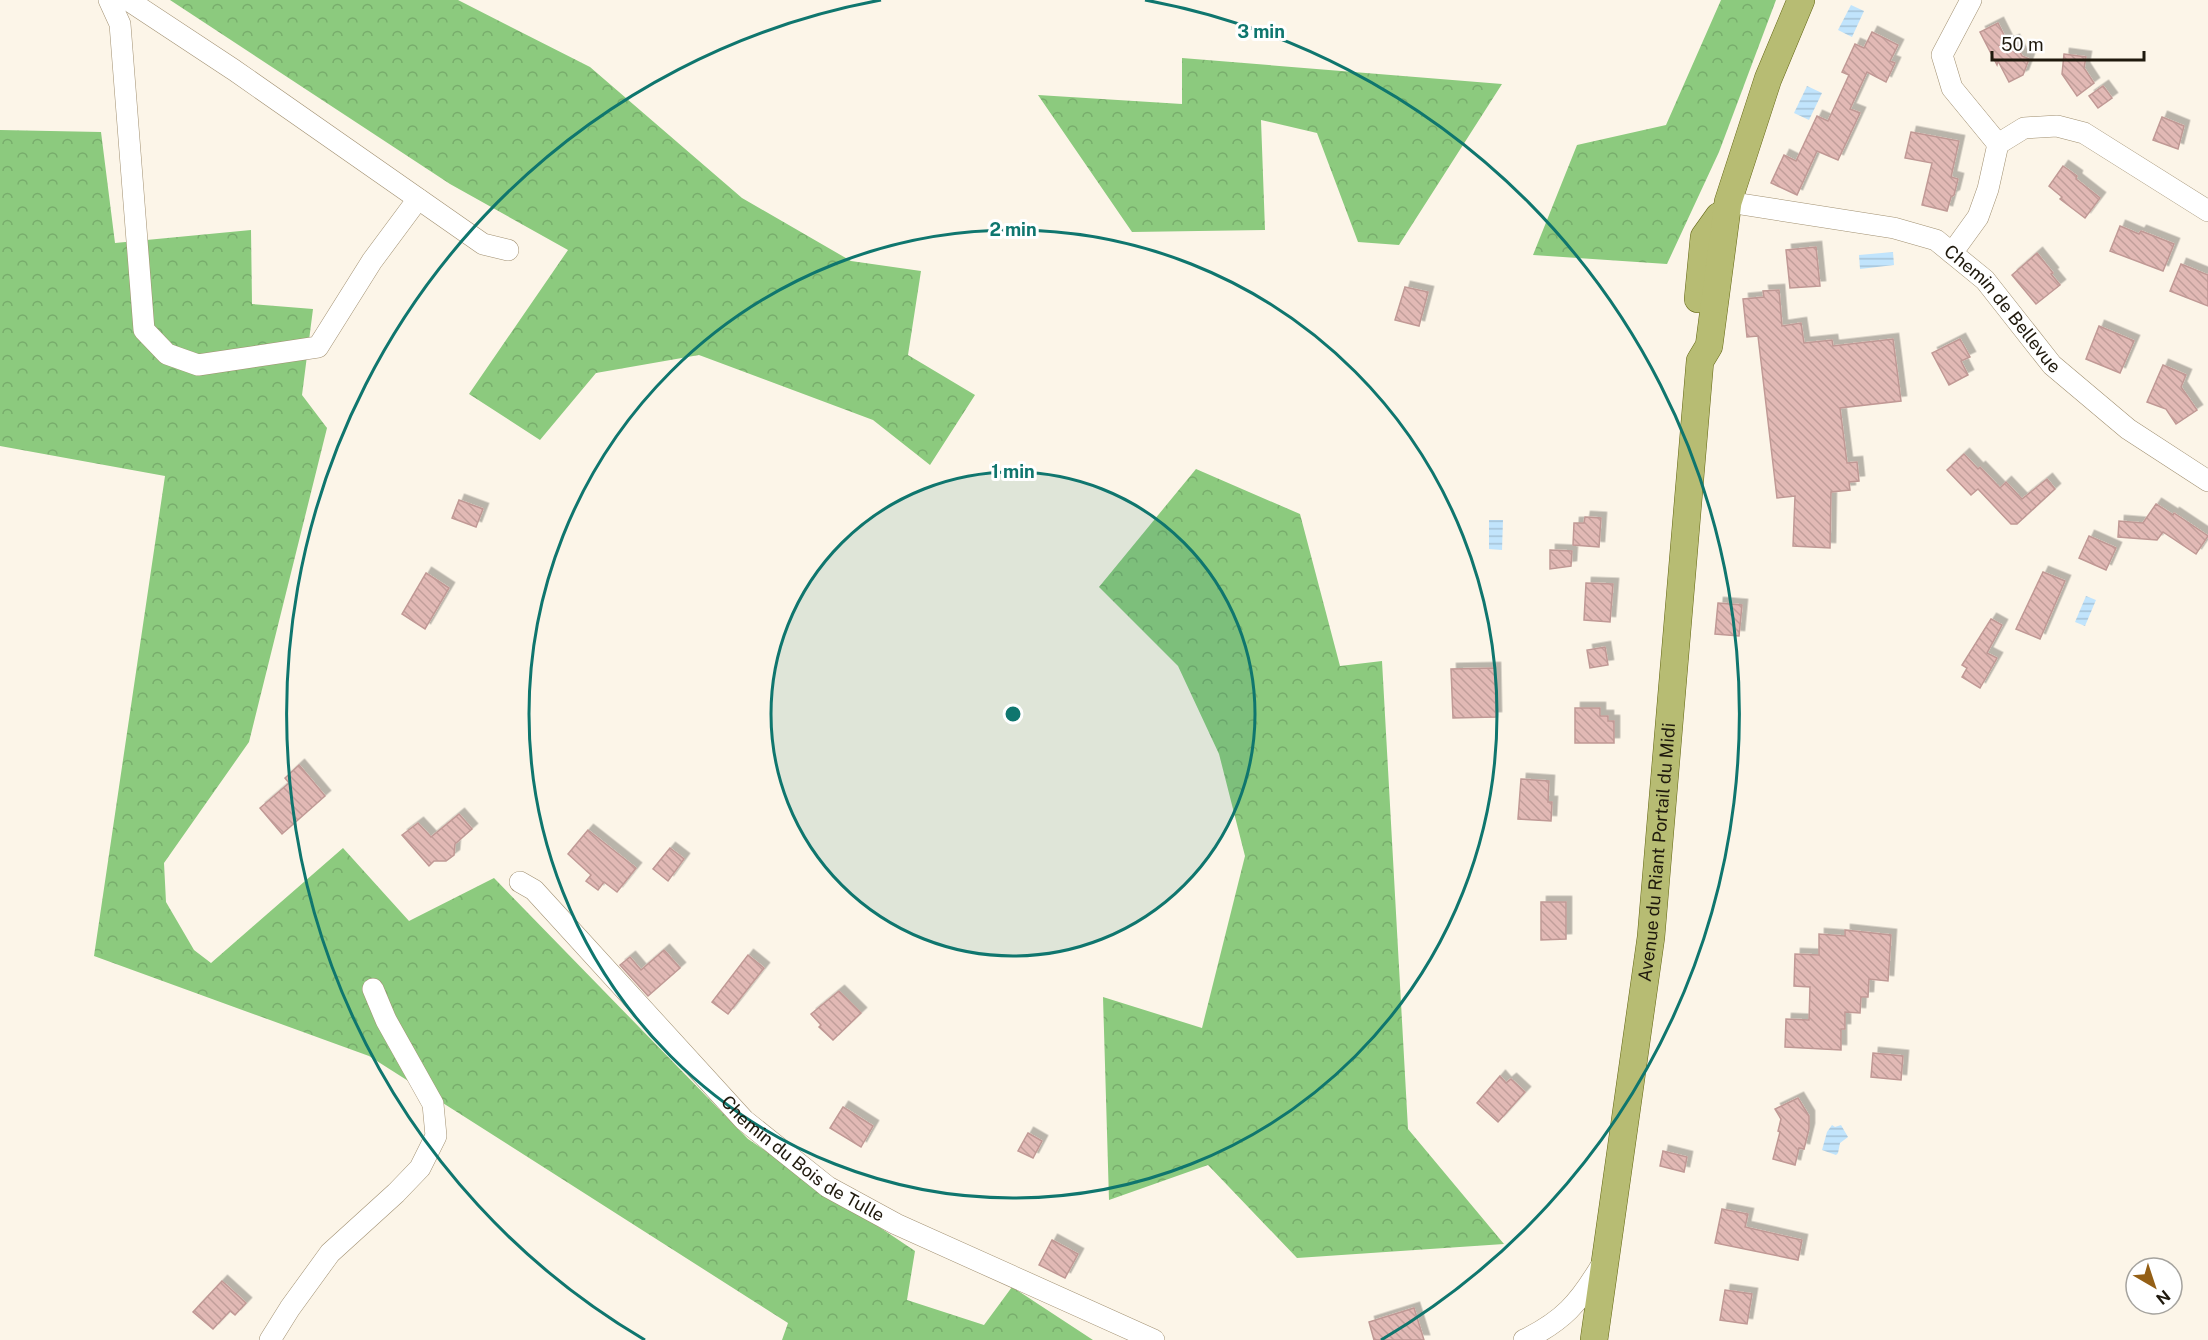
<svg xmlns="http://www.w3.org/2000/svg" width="2208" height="1340" font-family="'Public Sans',sans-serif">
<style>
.forest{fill:url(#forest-crowns)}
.water{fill:url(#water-rules)}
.building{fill:url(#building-back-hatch);stroke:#c09995;stroke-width:1.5;filter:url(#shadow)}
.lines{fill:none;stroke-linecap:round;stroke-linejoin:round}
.minor-casing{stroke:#a19071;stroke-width:22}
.major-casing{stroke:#636613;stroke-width:28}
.minor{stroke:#fff;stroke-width:21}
.major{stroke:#b7bc73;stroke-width:27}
.ring{fill:none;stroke:#0f766e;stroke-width:3}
.labels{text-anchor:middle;stroke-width:6;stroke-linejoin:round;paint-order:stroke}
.street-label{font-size:18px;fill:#1f190d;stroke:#fff}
.centre{fill:#0f766e;stroke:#fff;stroke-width:3}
.ring-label{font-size:18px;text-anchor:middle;font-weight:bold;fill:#0f766e;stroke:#fff;stroke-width:6;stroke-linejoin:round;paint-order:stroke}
</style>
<defs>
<pattern id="forest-crowns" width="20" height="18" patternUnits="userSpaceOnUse" patternTransform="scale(1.5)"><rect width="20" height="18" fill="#8cca7e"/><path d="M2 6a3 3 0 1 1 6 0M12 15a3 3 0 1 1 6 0" fill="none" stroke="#78ad6c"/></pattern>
<pattern id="water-rules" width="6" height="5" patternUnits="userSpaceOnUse" patternTransform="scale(1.5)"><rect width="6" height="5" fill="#c1e4fc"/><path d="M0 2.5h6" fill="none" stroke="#a5c3d7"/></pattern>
<pattern id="building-back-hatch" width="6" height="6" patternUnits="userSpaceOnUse" patternTransform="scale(1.5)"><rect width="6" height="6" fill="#e2b9b5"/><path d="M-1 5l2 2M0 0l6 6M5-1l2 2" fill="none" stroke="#c19e9a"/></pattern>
<filter id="shadow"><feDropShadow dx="5.5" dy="-5.5" stdDeviation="0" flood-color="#0004"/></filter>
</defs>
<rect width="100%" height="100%" fill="#fcf5e8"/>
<g class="forest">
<path d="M170 0H458L590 67 742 198 851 261 921 271 908 355 975 395 930 465 873 420 699 355 596 373 540 440 469 394 568 250 450 184Z"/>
<path d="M1721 0H1776L1719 152 1667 264 1533 255 1577 145 1666 125Z"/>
<path d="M1182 58 1502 84 1399 245 1358 242 1317 133 1261 120 1265 230 1132 232 1038 95 1182 104Z"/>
<path d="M0 130 101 132 115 243 251 230 252 304 313 309 302 395 327 428 249 742 164 863 166 902 194 950 211 963 343 848 409 921 494 878 748 1139 915 1251 907 1300 984 1325 1012 1287 1093 1340H782L788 1323 369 1056 94 956 165 476 0 446Z"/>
<path d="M1196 469 1300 514 1340 666 1382 661 1408 1129 1504 1244 1297 1258 1208 1165 1109 1200 1103 997 1202 1028 1245 856 1219 754 1178 666 1099 587Z"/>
</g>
<g class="water">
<path d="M1851 5 1864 11 1852 37 1838 30Z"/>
<path d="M1807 86 1822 93 1809 120 1794 113Z"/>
<path d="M1893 252 1894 265 1860 269 1859 255Z"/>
<path d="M1489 520H1503L1502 550 1489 549Z"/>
<path d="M2086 596 2096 600 2085 626 2075 622Z"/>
<path d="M1832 1125 1835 1127 1841 1125 1848 1137 1840 1143 1838 1153 1836 1155 1822 1150 1827 1132Z"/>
</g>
<g class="building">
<path d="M1998 23 2008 43 2014 40 2022 56 2029 59 2023 75 2009 82 1998 61 1997 65 1980 32Z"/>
<path d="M1872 32 1898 45 1890 61 1895 63 1886 82 1867 72 1850 109 1860 113 1838 160 1817 151 1797 195 1771 183 1784 155 1796 161 1817 116 1828 121 1849 75 1842 72 1855 44 1864 48Z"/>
<path d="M2064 54 2086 57 2084 68 2094 83 2077 96 2062 74Z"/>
<path d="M2103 86 2112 98 2098 108 2089 96Z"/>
<path d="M2162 117 2184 126 2178 149 2153 140Z"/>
<path d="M1911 132 1959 141 1951 177 1958 179 1954 195 1951 197 1947 211 1922 205 1932 163 1905 158Z"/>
<path d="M2063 166 2077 176 2076 179 2100 198 2085 218 2060 199 2062 197 2049 186Z"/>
<path d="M2120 226 2139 234 2141 231 2174 244 2163 271 2110 251Z"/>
<path d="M1816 247 1820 286 1790 288 1786 250Z"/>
<path d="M2037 253 2053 273 2051 274 2060 285 2036 304 2012 275Z"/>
<path d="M2181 264 2208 275V306L2170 291Z"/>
<path d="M1405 287 1428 292 1419 326 1395 320Z"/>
<path d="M1779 290 1782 326 1801 323 1804 343 1832 340 1833 346 1893 339 1901 401 1840 408 1847 463 1857 462 1859 481 1849 482 1850 490 1831 492 1830 548 1793 546 1795 496 1777 498 1758 336 1747 337 1743 299 1764 297 1763 291Z"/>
<path d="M2099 326 2134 341 2120 373 2086 359Z"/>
<path d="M1960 339 1970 357 1961 361 1968 375 1949 385 1932 353Z"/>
<path d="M2163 365 2186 375 2181 387 2197 410 2176 424 2166 409 2147 402Z"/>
<path d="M1964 454 1978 469 1980 467 2000 488 2006 482 2022 499 2047 479 2055 489 2017 524H2011L1978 489 1971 495 1947 470Z"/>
<path d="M459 500 483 509 476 527 452 518Z"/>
<path d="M2156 504 2173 515 2174 513 2208 536 2196 554 2163 532 2157 540 2118 537 2119 521 2143 523Z"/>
<path d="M1585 517 1601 518 1599 547 1573 545 1574 523H1584Z"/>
<path d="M2089 536 2116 548 2106 570 2079 558Z"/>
<path d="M1550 550 1572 551 1571 566 1550 569Z"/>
<path d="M2043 572 2065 581 2040 639 2016 629Z"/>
<path d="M426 573 449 588 425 629 402 614Z"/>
<path d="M1586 583 1613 584 1610 622 1584 620Z"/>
<path d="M1718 603 1742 605 1739 636 1715 634Z"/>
<path d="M1991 619 2002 625 1987 653 1997 658 1980 688 1962 677 1967 668 1962 665Z"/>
<path d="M1605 647 1608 665 1590 668 1587 650Z"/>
<path d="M1495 668 1496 717 1453 718 1451 669Z"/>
<path d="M1575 708H1600V716H1608V721H1614V743H1575Z"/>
<path d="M299 765 325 796 282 834 260 808 289 783 285 778Z"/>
<path d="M1521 779 1549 781 1548 802H1552L1551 821 1518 819Z"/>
<path d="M459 814 472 829 455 844 454 855 446 861H434L429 866 402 835 418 823 431 837Z"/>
<path d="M588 830 636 868 617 892 604 882 598 890 586 881 591 875 568 854Z"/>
<path d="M670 848 684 859 668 881 653 869Z"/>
<path d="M1541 902H1566V939L1541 940Z"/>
<path d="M1845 930 1891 935 1888 981 1869 979 1868 997H1861L1860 1013 1845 1012V1029H1841V1050L1785 1047 1786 1019 1809 1020 1810 987 1794 986 1795 954 1819 955V934L1845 936Z"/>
<path d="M664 950 680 968 648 996 620 965 630 957 641 970Z"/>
<path d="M748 955 764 968 728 1014 712 1002Z"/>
<path d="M839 991 861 1013 833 1040 819 1027 821 1025 811 1014Z"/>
<path d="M1873 1053 1903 1056 1901 1080 1871 1077Z"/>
<path d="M1500 1076 1506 1083 1511 1079 1525 1092 1498 1122 1477 1103Z"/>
<path d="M1798 1098 1809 1116V1129L1804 1149 1799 1148 1795 1165 1773 1159 1780 1132 1778 1131 1781 1119 1775 1109Z"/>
<path d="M843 1107 873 1126 861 1147 830 1128Z"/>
<path d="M1028 1133 1042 1141 1033 1158 1018 1151Z"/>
<path d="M1663 1151 1687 1157 1684 1172 1660 1166Z"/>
<path d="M1722 1209 1748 1214 1745 1227 1802 1240 1798 1260 1715 1243Z"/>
<path d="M1052 1240 1078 1254 1065 1278 1039 1265Z"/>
<path d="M222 1281 246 1303 235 1315 230 1311 213 1329 193 1312Z"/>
<path d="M1725 1290 1752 1294 1747 1324 1720 1320Z"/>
<path d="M1414 1308 1424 1340H1374L1369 1322Z"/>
</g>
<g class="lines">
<g class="minor-casing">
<g id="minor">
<path d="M109 0 120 24 144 330 167 354 198 365 318 347 372 261 418 199"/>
<path d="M128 0 234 70 483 244 508 250"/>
<path d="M1971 0 1942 55 1952 88 1998 144"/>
<path id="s1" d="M1728 202 1894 228 1936 240 1985 280 2052 365 2128 429 2208 481"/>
<path d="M1952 253 1978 217 1988 189 1998 144 2024 128 2057 126 2084 133 2208 211"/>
<path id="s2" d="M520 882 534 890 744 1120 828 1187 896 1224 1154 1340"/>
<path d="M270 1340 290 1308 330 1253 396 1193 420 1168 436 1136 433 1104 386 1020 373 989"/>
<path d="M1524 1340C1563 1321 1579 1303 1601 1266"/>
</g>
</g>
<g class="major-casing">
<g id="major">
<path d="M1698 299 1704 237 1719 216"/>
<path id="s3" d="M1594 1340 1651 937 1700 361 1709 346 1728 202 1768 79 1801 0"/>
</g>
</g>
<use href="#minor" class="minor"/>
<use href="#major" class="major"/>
</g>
<circle cx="1013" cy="714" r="242" fill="#0f766e" fill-opacity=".12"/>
<g class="ring">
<circle cx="1013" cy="714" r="242"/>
<circle cx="1013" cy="714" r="484"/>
<path d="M645 1340A726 726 0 0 1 881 0M1145 0A726 726 0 0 1 1381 1340"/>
</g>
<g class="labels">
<g class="street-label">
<text dy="6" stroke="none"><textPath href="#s1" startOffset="308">Chemin de Bellevue</textPath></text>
<text dy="6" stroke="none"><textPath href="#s3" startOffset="492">Avenue du Riant Portail du Midi</textPath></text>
<text dy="6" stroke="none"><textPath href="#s2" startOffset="398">Chemin du Bois de Tulle</textPath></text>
</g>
</g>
<circle cx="1013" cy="714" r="9" class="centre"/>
<g class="ring-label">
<text x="1261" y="38">3 min</text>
<text x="1013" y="236">2 min</text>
<text x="1013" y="478">1 min</text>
</g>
<g transform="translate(2154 1286) rotate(141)"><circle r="28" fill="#ffffff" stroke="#a5a39e" stroke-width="1.5"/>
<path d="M0-4.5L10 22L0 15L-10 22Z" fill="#945f15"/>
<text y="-9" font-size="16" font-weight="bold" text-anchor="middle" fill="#1f190d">N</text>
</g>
<path d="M1992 51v9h152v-9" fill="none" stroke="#1f190d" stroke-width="3"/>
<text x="2001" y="51" font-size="18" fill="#1f190d" stroke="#ffffff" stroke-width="4.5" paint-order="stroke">50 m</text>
</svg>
